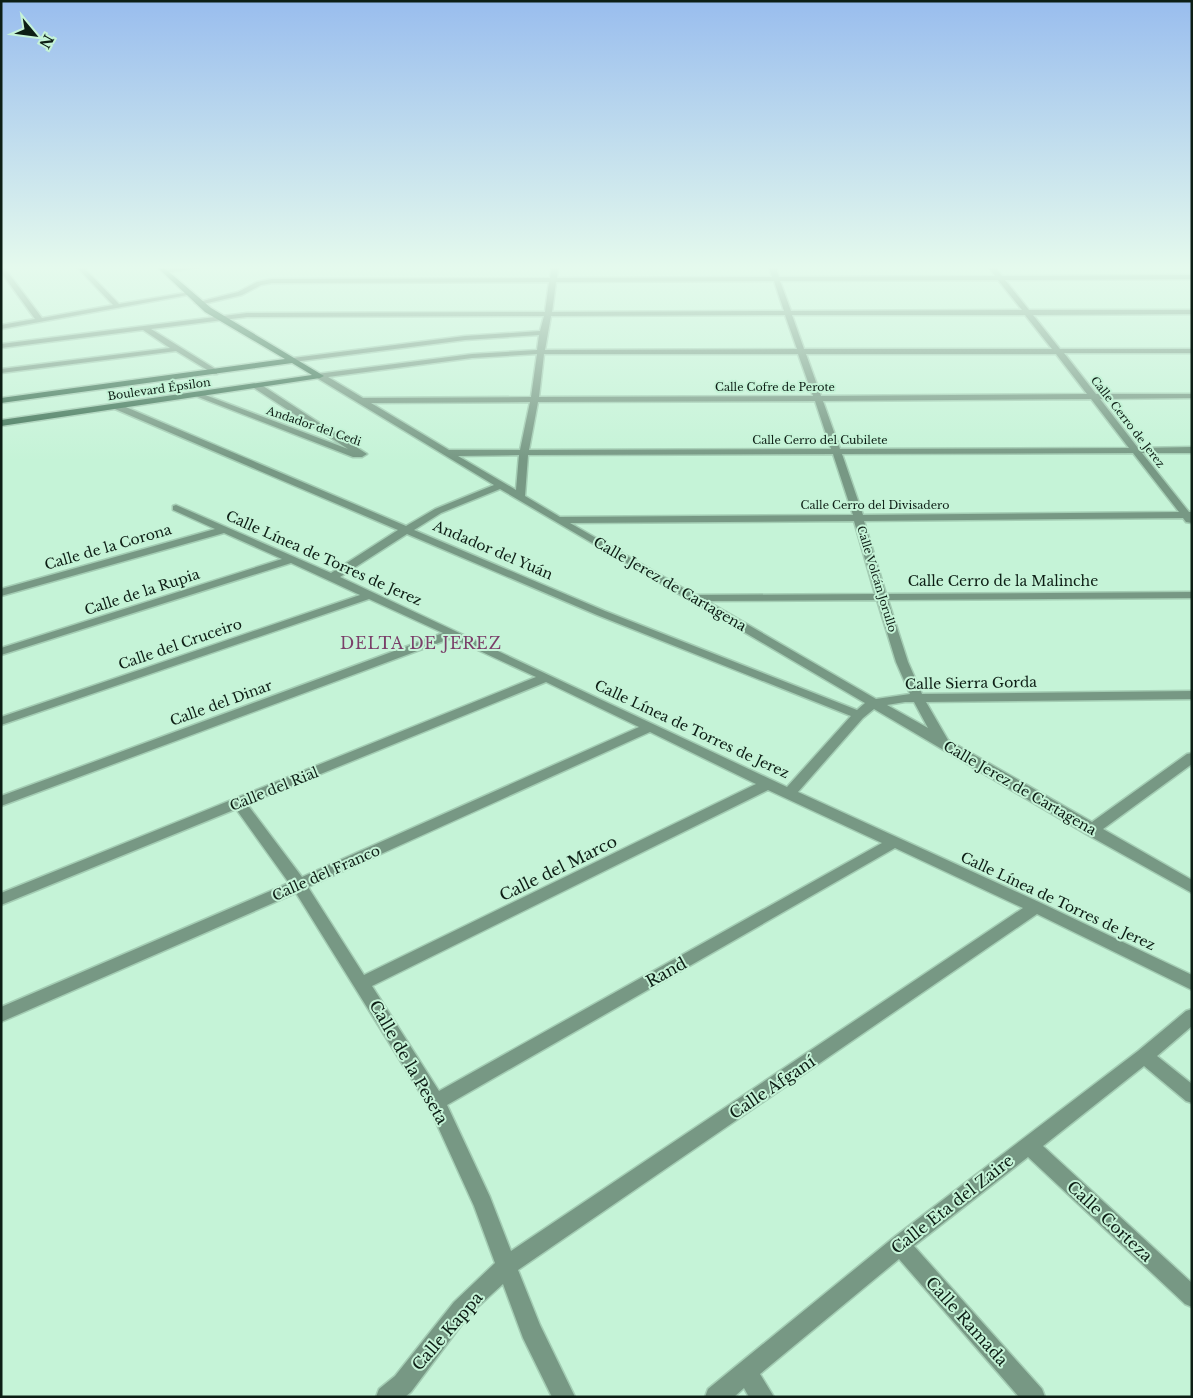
<svg xmlns="http://www.w3.org/2000/svg" width="1193" height="1398" font-family="'Libre Baskerville',serif">
<style>
.lines{fill:none;stroke-linecap:round;stroke-linejoin:round}
.street-casing{stroke:#a4cdb4;stroke-width:3}
.secondary-casing{stroke:#a4cdb4;stroke-width:3}
.street{fill:#779884;fill-rule:evenodd}
.secondary{fill:#3f7256;fill-rule:evenodd}
.labels{text-anchor:middle;stroke-width:4;stroke-linejoin:round;paint-order:stroke}
.far-street-label{font-size:11px;fill:#0d1e15;stroke:#c5f3d7}
.street-label{font-size:14px;fill:#0d1e15;stroke:#c5f3d7}
.quarter-label{font-size:16px;letter-spacing:1px;fill:#7a3f69;stroke:#c5f3d7}
.near-street-label{font-size:16px;fill:#0d1e15;stroke:#c5f3d7}
</style>
<rect width="100%" height="100%" fill="#c5f3d7"/>
<g class="lines">
<g class="street-casing">
<g id="street">
<path d="M1 266H3L42 318 113 305 76 266H82L119 304 190 292 193 294 1 329V325L35 319 1 272Z"/>
<path d="M188 266H202L165 273 162 271Z"/>
<path d="M552 266H558L557 278 772 277 769 266H775L779 277 995 276 988 266H994L1002 276 1192 275V279L1005 280 1029 310H1192V314L1033 315 1060 349H1192V353H1064L1096 394H1192V398L1100 399 1138 448 1192 447V453H1142L1189 512H1192V523L1186 522 1183 518 864 521 886 594 1192 592V598L888 600 908 662 922 694 1192 691V699L926 702 948 740 1092 822 1187 754 1192 753V764L1103 829 1192 880V893L1086 834 874 709 863 718 798 792 1041 903 1192 975V990L1037 914 518 1270 540 1325 575 1397H552L523 1338 503 1284 468 1316 411 1392 405 1397H376L379 1389 395 1376 454 1302 495 1263 474 1206 429 1107 296 893 1 1022V1007L289 883 236 809 1 905V893L536 677 452 638 1 806V796L443 633 369 599 1 725V717L360 595 291 563 1 655V648L282 559 224 533 1 596V589L215 529 173 510V506L176 505 331 573 398 530 115 409V405H121L406 526 435 509 494 485 317 378V374L472 354 537 350 539 335 465 340 293 362 289 360 293 358 465 336 540 331 544 316 247 317 151 329 217 370V374H214L176 351 1 373V369L170 348 143 330 1 348V344L247 313 545 312 549 282 272 283 261 285 242 295 199 305 195 303 238 292 257 282 272 279 550 278ZM998 280 1022 310 791 311 780 281ZM774 281 784 311 552 312 556 282ZM785 315 797 349 545 350 551 316ZM792 315H1025L1052 349H804ZM537 354 531 397 363 398 328 377 472 358ZM544 354H798L813 396 539 397ZM806 354H1056L1087 394 821 396ZM1091 399 1129 448 840 449 823 401ZM815 401 831 449 529 450 538 402ZM530 402 520 450H449L371 403ZM1133 453 1179 512 863 515 842 454ZM833 454 853 515 560 517 525 496 528 455ZM519 455 516 490 458 456ZM500 489 865 703 857 710 605 611 414 530 441 513ZM854 521 875 594 695 595 570 523ZM407 534 597 615 851 716 787 787 340 577ZM877 600 896 662 910 694 876 699 707 601ZM546 682 639 727 302 877 247 804ZM905 702H914L928 728 887 705ZM650 732 756 784 364 975 308 887ZM768 790 882 843 439 1091 372 986ZM895 848 1023 908 511 1251 490 1197 447 1105Z"/>
<path d="M254 384H260L367 454 362 457H353L193 395 200 393 348 449 254 388Z"/>
<path d="M1192 1009V1026L1157 1056 1192 1084V1103L1186 1101 1144 1066 1043 1146 1192 1283V1307L1185 1304 1028 1157 914 1246 1042 1389 1045 1397H1019L899 1259 760 1374 774 1397H749L744 1388 734 1397H705L708 1389 893 1238 1138 1051 1186 1011Z"/>
</g>
</g>
<g class="secondary-casing">
<path id="secondary" d="M156 266H162L211 308 324 376 320 378 1 426V420L312 375 292 363 1 403V398L285 359 205 312Z"/>
</g>
<use href="#street" class="street"/>
<use href="#secondary" class="secondary"/>
</g>
<linearGradient id="sky" x2="0" y2="1"><stop stop-color="#99bdee"/><stop offset="0.58" stop-color="#e5faed"/><stop offset="1" stop-color="#e5faed" stop-opacity="0"/></linearGradient>
<rect width="1193" height="461" fill="url(#sky)"/>
<g class="labels">
<g class="far-street-label">
<text x="775" y="391">Calle Cofre de Perote</text>
<text transform="translate(159 389) rotate(-8)" y="4">Boulevard Épsilon</text>
<text transform="translate(1128 422) rotate(52)" y="4">Calle Cerro de Jerez</text>
<text transform="translate(314 426) rotate(19)" y="4">Andador del Cedi</text>
<text x="820" y="444">Calle Cerro del Cubilete</text>
<text x="875" y="509">Calle Cerro del Divisadero</text>
<text transform="translate(877 579) rotate(73)" y="4">Calle Volcán Jorullo</text>
</g>
<g class="street-label">
<text transform="translate(108 547) rotate(-16)" y="5">Calle de la Corona</text>
<text transform="translate(493 550) rotate(23)" y="5">Andador del Yuán</text>
<text transform="translate(324 558) rotate(24)" y="5">Calle Línea de Torres de Jerez</text>
<text x="1003" y="586">Calle Cerro de la Malinche</text>
<text transform="translate(670 584) rotate(30)" y="5">Calle Jerez de Cartagena</text>
<text transform="translate(142 592) rotate(-18)" y="5">Calle de la Rupia</text>
<text transform="translate(180 644) rotate(-19)" y="5">Calle del Cruceiro</text>
<text transform="translate(971 683) rotate(-1)" y="5">Calle Sierra Gorda</text>
<text transform="translate(221 703) rotate(-20)" y="5">Calle del Dinar</text>
<text transform="translate(692 729) rotate(25)" y="5">Calle Línea de Torres de Jerez</text>
<text transform="translate(1020 788) rotate(30)" y="5">Calle Jerez de Cartagena</text>
<text transform="translate(274 789) rotate(-22)" y="5">Calle del Rial</text>
<text transform="translate(326 873) rotate(-24)" y="5">Calle del Franco</text>
<text transform="translate(1058 901) rotate(25)" y="5">Calle Línea de Torres de Jerez</text>
</g>
<g class="quarter-label">
<text x="421" y="649">DELTA DE JEREZ</text>
</g>
<g class="near-street-label">
<text transform="translate(558 868) rotate(-26)" y="6">Calle del Marco</text>
<text transform="translate(666 972) rotate(-29)" y="6">Rand</text>
<text transform="translate(409 1062) rotate(60)" y="6">Calle de la Peseta</text>
<text transform="translate(772 1087) rotate(-34)" y="6">Calle Afganí</text>
<text transform="translate(952 1204) rotate(-38)" y="6">Calle Eta del Zaire</text>
<text transform="translate(1110 1221) rotate(43)" y="6">Calle Corteza</text>
<text transform="translate(967 1321) rotate(48)" y="6">Calle Ramada</text>
<text transform="translate(447 1331) rotate(-49)" y="6">Calle Kappa</text>
</g>
</g>
<rect width="1193" height="1398" fill="none" stroke="#0d1e15" stroke-width="5"/>
<g transform="translate(35 35) rotate(119)" stroke="#c5f3d7" stroke-width="4" paint-order="stroke">
<path d="M0-4L9 19L0 12L-9 19Z" fill="#0d1e15"/>
<text y="-8" font-size="14" font-weight="bold" text-anchor="middle" fill="#0d1e15">N</text>
</g>
</svg>
